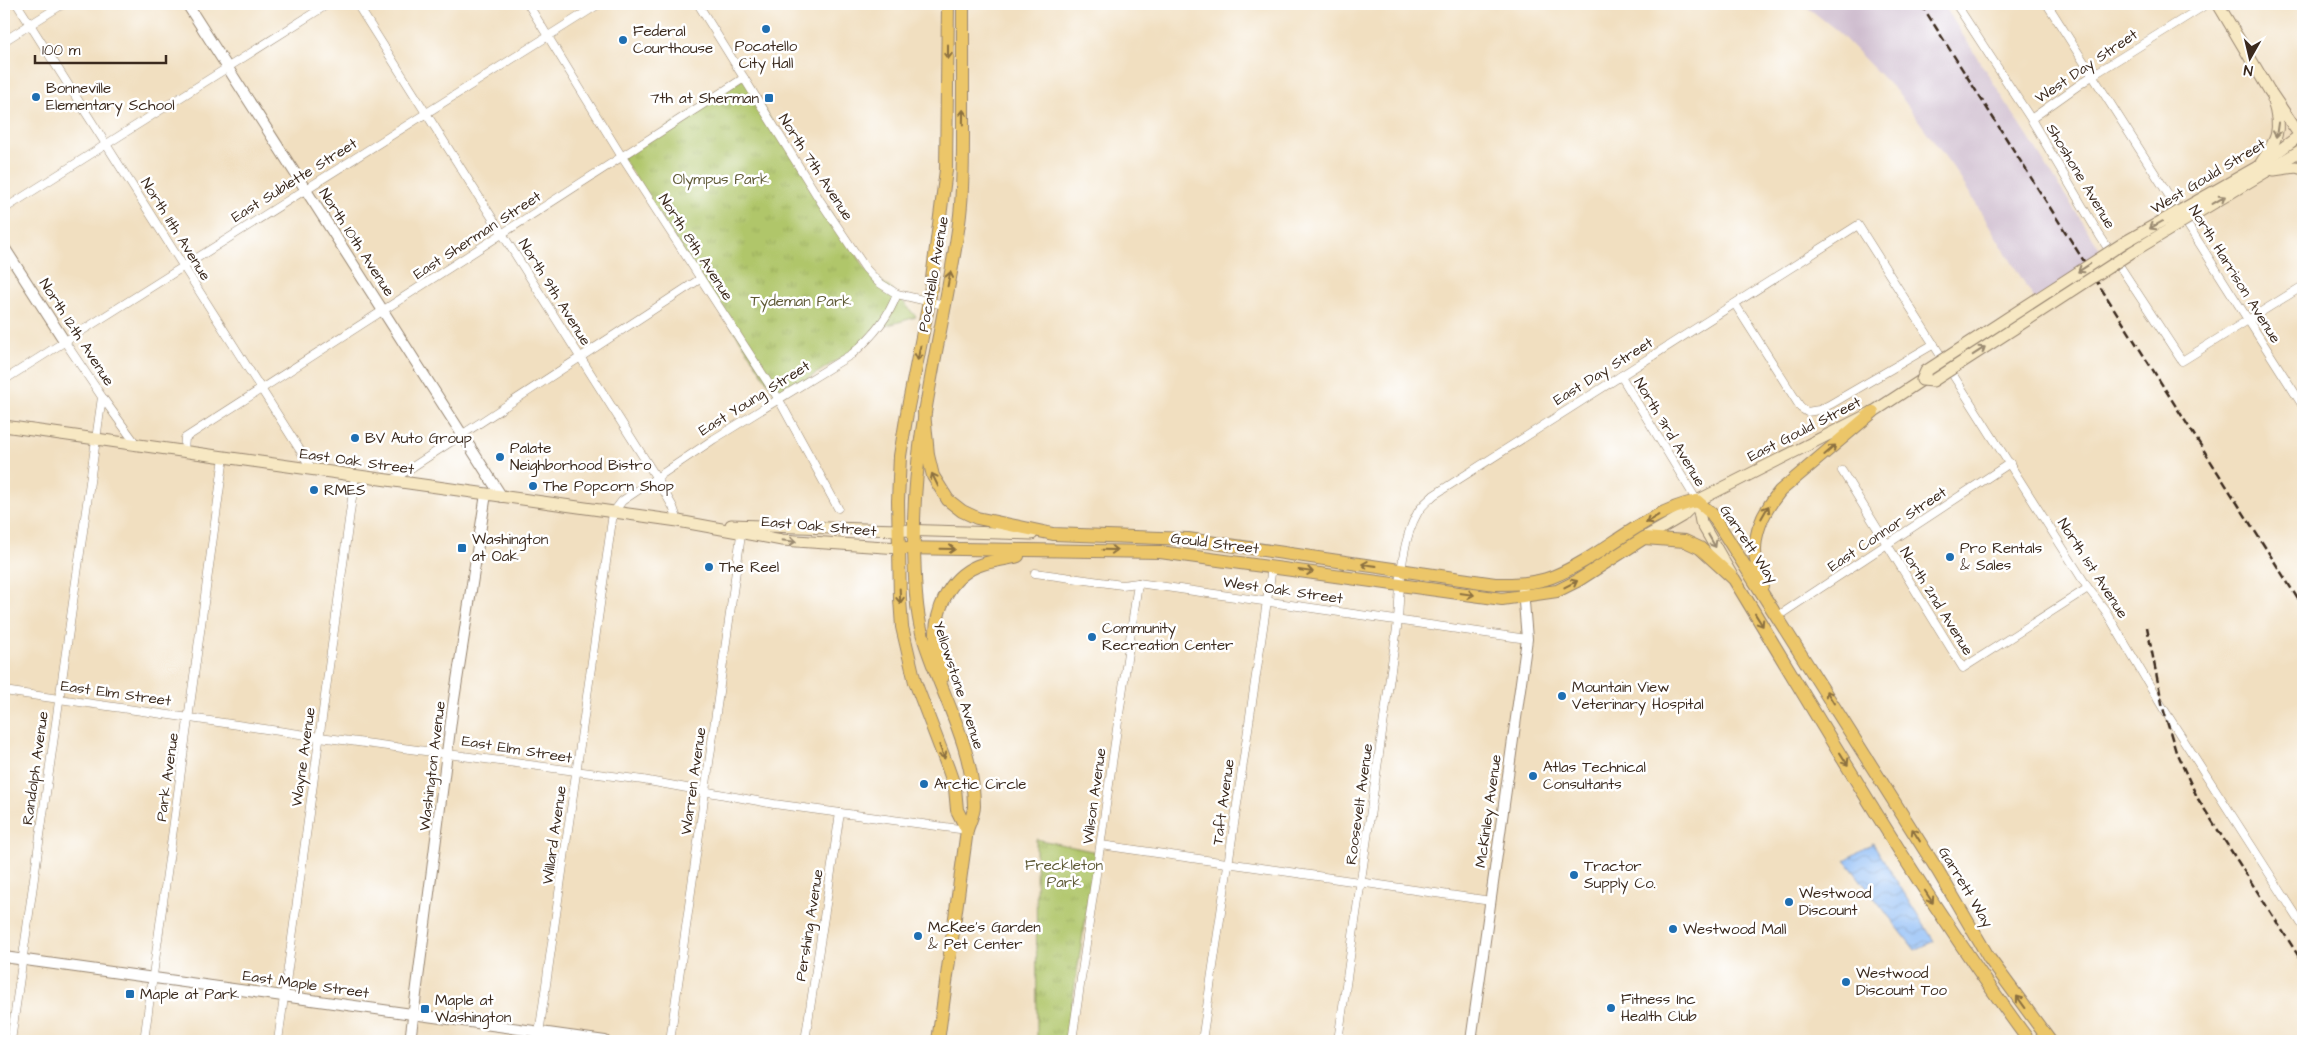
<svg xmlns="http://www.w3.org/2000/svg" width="2307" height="1045" font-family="'Architects Daughter',sans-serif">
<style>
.railway{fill:#cfbdcf}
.park{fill:url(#park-tufts);stroke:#767844}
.water{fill:url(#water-waves);stroke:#62728a}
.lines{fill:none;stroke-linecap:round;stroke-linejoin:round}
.minor-casing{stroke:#96846f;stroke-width:9}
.tertiary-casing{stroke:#96846f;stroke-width:12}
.secondary-casing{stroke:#96846f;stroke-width:13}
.primary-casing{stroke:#96846f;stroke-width:14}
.minor{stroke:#fff;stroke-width:8}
.tertiary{stroke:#fff;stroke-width:10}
.secondary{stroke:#f7e8c3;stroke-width:11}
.primary{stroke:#ecc669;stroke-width:12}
.rail{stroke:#3b2a1e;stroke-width:2.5;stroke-dasharray:8 4;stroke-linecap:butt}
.secondary-bridge-casing{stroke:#96846f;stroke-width:13;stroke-linecap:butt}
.secondary-bridge{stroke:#f7e8c3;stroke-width:11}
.oneway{stroke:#8b7040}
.oneway2{stroke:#998970}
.poi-dot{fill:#1f6fb2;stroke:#fff;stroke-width:2}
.labels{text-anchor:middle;stroke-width:5;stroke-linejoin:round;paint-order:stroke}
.poi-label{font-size:15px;fill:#3b2a1e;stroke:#fff;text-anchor:start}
.street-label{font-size:15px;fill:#3b2a1e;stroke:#fff}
.park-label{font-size:15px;fill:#5e5935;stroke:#fff}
</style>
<defs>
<pattern id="park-tufts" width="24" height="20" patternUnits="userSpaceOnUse" patternTransform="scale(1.25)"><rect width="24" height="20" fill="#b0c66a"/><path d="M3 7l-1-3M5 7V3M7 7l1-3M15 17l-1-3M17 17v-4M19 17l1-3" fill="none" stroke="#98aa5b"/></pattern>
<pattern id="water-waves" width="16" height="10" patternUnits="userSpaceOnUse" patternTransform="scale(1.25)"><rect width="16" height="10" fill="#8abaf5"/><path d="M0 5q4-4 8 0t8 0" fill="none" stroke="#7297c6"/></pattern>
</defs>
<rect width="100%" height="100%" fill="#fff"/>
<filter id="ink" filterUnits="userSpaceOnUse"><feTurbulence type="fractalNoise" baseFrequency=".02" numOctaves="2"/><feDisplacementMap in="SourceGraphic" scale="10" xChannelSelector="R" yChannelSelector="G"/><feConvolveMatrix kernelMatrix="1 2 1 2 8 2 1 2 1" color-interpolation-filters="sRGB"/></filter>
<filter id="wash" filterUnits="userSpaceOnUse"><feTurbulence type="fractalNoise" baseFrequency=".0096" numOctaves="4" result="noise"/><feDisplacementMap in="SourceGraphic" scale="20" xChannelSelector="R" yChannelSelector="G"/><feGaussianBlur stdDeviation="1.12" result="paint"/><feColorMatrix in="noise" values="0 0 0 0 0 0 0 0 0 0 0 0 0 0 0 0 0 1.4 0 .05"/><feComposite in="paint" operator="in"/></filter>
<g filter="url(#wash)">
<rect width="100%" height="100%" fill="#f1dfc0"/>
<path class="railway" d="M1803 4H1943L2104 256 2035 300 1957 173 1899 94 1835 29Z"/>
<g class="park">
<path d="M744 78 866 269 897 294 916 317 878 328 867 341 778 398 622 157Z"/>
<path d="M1036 839 1096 852 1066 1041H1037Z"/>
</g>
<path class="water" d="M1873 843 1934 941 1915 950 1845 860Z"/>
</g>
<g filter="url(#ink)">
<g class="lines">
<g class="minor-casing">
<g id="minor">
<path d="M17 4 312 469"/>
<path d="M357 4 656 477 673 507 678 521"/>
<path d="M528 4 622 157 778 398 838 508"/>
<path d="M698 4 821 202 866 269 878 282 897 294 944 305"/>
<path d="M1956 4 2031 119 2100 236 2182 361 2303 286"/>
<path d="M2047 4 2303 406"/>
<path d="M4 41 63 4"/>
<path d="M2031 119 2093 75 2207 4"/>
<path d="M4 209 328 4"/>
<path d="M1735 304 1801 408 1807 412 1819 410 1831 404 1934 344"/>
<path d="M1621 376 1697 501"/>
<path d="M4 380 599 4"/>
<path d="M102 397 136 444"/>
<path d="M184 451 185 438 744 78"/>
<path d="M1842 471 1963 668 2088 588"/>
<path d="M391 481 700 279"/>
<path d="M1035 573 1122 585 1138 583 1527 639"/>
<path d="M1778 616 2010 463"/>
<path d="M4 691 320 737 643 780 774 804 967 830"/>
<path d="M1101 845 1491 901"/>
<path d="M11 1041 102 397 65 342"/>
<path d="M144 1041 224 457"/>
<path d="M278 1041 355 476"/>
<path d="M538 1041 613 513 622 501 714 439 852 354C871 338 888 319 897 294"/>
<path d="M670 1041 742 528"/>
<path d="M805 1041 840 813"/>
<path d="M1072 1041 1138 583"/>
<path d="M1202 1041 1272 567"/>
<path d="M1338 1041 1398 621C1400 586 1400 543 1418 512 1422 505 1429 500 1434 495L1858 225 2088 588 2105 610 2163 708 2303 926"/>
</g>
</g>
<g class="tertiary-casing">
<g id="tertiary">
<path d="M187 4 502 497"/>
<path d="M4 247 65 342"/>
<path d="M4 957 605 1041"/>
<path d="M410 1041 453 706 486 494"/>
<path d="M1471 1041 1527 639 1523 590"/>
</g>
</g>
<g class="secondary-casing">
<g id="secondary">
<path d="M2218 4 2269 90 2303 140"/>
<path d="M2264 162 2303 133"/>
<path d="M2259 166C2276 141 2283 132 2273 101"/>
<path d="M2274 170 2296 167 2303 169"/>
<path d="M2267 171 2303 149"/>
<path d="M4 426 678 521 782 540 899 548"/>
<path d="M1697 501 1701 522 1731 574"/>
<path d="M731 525 1032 534"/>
<path d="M1644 538 1682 516 1697 501 1873 412 1922 380"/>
</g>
</g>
<g class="primary-casing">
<g id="primary">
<path d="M948 4 946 170 929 302 908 407 900 456 898 501 900 599 902 627 915 682 948 768 955 788 957 810 967 830"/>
<path d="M924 412 928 455 933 476 948 500 962 511 977 518 1053 534 1188 539 1495 584C1514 584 1534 584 1552 577 1603 557 1643 512 1697 501L1712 514 1938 871 1989 958 2050 1041"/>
<path d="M899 548 1160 552 1502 599 1557 591 1577 581 1644 538 1685 541 1700 548 1734 579C1829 735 1920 894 2029 1041"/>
<path d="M1762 586C1761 574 1755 563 1755 551 1755 527 1766 508 1780 491L1873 412"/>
<path d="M943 677C941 665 937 654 936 643 934 612 948 578 977 566 991 560 1005 560 1018 556"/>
<path d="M938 1041 967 830C969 823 974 814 974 806 974 745 938 689 922 633 915 606 915 576 914 549 911 437 944 332 959 223 963 195 963 167 963 139 963 94 963 49 963 4"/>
</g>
</g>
<use href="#minor" class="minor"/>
<use href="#tertiary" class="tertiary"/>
<use href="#secondary" class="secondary"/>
<use href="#primary" class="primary"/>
<g class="rail">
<path d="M1921 4 2303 607"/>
<path d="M2147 627 2163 708 2176 752 2198 799 2303 963"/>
</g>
<g class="secondary-bridge-casing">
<path id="secondary-bridge" d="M2259 166 2125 242 1926 371 1922 380 1933 381 2132 252 2267 171"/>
</g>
<use href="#secondary-bridge" class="secondary-bridge"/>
</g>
<defs><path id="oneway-shaft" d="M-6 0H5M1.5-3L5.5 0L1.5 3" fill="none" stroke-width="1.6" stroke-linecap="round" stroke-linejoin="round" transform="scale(1.25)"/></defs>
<g class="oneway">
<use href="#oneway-shaft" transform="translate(948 52) rotate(90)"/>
<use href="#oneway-shaft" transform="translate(963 117) rotate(-89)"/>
<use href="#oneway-shaft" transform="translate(949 279) rotate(-79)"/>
<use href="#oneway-shaft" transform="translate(919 353) rotate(101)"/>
<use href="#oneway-shaft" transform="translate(1830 450) rotate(-41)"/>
<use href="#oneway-shaft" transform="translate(935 480) rotate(-116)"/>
<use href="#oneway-shaft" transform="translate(1765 512) rotate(-60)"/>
<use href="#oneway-shaft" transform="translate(1652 519) rotate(149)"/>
<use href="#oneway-shaft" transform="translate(948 549) rotate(1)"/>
<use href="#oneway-shaft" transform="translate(1110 550) rotate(1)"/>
<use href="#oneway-shaft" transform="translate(1369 565) rotate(-172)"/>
<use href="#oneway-shaft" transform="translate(1306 571) rotate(8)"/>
<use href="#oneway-shaft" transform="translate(1571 584) rotate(-27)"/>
<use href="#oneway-shaft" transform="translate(1467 594) rotate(8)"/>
<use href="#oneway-shaft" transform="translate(900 596) rotate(88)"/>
<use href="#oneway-shaft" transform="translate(1759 620) rotate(58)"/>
<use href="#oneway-shaft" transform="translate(1830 697) rotate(-122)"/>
<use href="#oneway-shaft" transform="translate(942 752) rotate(69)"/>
<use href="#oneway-shaft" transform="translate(1844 759) rotate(58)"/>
<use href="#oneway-shaft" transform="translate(1916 835) rotate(-122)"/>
<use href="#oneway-shaft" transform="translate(1929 897) rotate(57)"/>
<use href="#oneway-shaft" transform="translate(2021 1002) rotate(-126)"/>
</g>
<g class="oneway2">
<use href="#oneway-shaft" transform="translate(2277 130) rotate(98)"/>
<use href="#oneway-shaft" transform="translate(2219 200) rotate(-31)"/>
<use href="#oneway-shaft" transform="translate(2156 225) rotate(150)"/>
<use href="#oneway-shaft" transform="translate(2084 268) rotate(147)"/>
<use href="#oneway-shaft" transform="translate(1979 351) rotate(-33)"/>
<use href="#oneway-shaft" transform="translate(789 541) rotate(6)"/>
<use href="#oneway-shaft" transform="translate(1712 541) rotate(60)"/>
</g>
</g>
<g class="poi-dot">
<circle cx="766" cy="29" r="5"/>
<circle cx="623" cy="40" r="5"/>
<circle cx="36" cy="97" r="5"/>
<rect x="764" y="93" width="10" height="10" rx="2.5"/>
<circle cx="355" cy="438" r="5"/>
<circle cx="500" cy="457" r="5"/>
<circle cx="533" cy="486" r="5"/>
<circle cx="314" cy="490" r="5"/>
<rect x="457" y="543" width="10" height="10" rx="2.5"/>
<circle cx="1950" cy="557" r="5"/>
<circle cx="709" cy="567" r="5"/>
<circle cx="1092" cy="637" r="5"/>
<circle cx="1562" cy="696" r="5"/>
<circle cx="1533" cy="776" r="5"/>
<circle cx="924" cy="784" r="5"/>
<circle cx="1574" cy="875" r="5"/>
<circle cx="1789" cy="902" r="5"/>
<circle cx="1673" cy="929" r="5"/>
<circle cx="918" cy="936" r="5"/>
<circle cx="1846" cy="982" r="5"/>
<rect x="125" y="989" width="10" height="10" rx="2.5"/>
<circle cx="1611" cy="1008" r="5"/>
<rect x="420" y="1004" width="10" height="10" rx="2.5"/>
</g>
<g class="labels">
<g class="poi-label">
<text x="633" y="36">Federal<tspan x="633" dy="17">Courthouse</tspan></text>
<text x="766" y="51" text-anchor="middle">Pocatello<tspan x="766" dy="17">City Hall</tspan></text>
<text x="46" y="93">Bonneville<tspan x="46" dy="17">Elementary School</tspan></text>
<text x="759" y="103" text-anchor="end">7th at Sherman</text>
<text x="365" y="443">BV Auto Group</text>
<text x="510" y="453">Palate<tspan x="510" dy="17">Neighborhood Bistro</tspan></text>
<text x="543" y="491">The Popcorn Shop</text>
<text x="324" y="495">RMES</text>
<text x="472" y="544">Washington<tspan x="472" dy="17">at Oak</tspan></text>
<text x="1960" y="553">Pro Rentals<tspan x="1960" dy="17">&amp; Sales</tspan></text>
<text x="719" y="572">The Reel</text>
<text x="1102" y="633">Community<tspan x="1102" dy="17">Recreation Center</tspan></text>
<text x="1572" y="692">Mountain View<tspan x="1572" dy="17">Veterinary Hospital</tspan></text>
<text x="1543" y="772">Atlas Technical<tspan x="1543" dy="17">Consultants</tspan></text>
<text x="934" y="789">Arctic Circle</text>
<text x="1584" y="871">Tractor<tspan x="1584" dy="17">Supply Co.</tspan></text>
<text x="1799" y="898">Westwood<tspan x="1799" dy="17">Discount</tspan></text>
<text x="928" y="932">McKee's Garden<tspan x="928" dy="17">&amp; Pet Center</tspan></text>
<text x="1683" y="934">Westwood Mall</text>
<text x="1856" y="978">Westwood<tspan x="1856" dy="17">Discount Too</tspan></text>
<text x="140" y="999">Maple at Park</text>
<text x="1621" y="1004">Fitness Inc<tspan x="1621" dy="17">Health Club</tspan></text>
<text x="435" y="1005">Maple at<tspan x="435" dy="17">Washington</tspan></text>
</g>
<g class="street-label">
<text transform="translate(2086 66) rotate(-34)" y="5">West Day Street</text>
<text transform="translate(816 167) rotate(57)" y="5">North 7th Avenue</text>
<text transform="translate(2081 176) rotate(59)" y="5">Shoshone Avenue</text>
<text transform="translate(2208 176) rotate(-31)" y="5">West Gould Street</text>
<text transform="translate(294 180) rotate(-32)" y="5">East Sublette Street</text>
<text transform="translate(176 229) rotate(58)" y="5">North 11th Avenue</text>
<text transform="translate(477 235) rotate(-33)" y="5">East Sherman Street</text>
<text transform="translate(357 242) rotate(57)" y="5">North 10th Avenue</text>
<text transform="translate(696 247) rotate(57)" y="5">North 8th Avenue</text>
<text transform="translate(933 274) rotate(-80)" y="5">Pocatello Avenue</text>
<text transform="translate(2235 274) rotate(58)" y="5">North Harrison Avenue</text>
<text transform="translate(555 292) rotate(58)" y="5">North 9th Avenue</text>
<text transform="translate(77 332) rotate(57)" y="5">North 12th Avenue</text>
<text transform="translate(1603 371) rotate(-32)" y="5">East Day Street</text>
<text transform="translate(754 398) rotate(-32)" y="5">East Young Street</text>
<text transform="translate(1804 429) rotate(-27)" y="5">East Gould Street</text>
<text transform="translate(1670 432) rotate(59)" y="5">North 3rd Avenue</text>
<text transform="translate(357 461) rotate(8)" y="5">East Oak Street</text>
<text transform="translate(819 526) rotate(5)" y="5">East Oak Street</text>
<text transform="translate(1887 529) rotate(-34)" y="5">East Connor Street</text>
<text transform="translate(1215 543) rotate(7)" y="5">Gould Street</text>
<text transform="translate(1749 544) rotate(56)" y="5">Garrett Way</text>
<text transform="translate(2093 568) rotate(57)" y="5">North 1st Avenue</text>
<text transform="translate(1283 590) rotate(8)" y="5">West Oak Street</text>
<text transform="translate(1937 601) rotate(58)" y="5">North 2nd Avenue</text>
<text transform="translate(959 685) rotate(72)" y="5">Yellowstone Avenue</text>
<text transform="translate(116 693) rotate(8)" y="5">East Elm Street</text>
<text transform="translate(517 749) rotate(9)" y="5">East Elm Street</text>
<text transform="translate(303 757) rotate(-82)" y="5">Wayne Avenue</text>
<text transform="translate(432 766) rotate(-83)" y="5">Washington Avenue</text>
<text transform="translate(35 768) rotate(-82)" y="5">Randolph Avenue</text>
<text transform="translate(167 777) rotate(-82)" y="5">Park Avenue</text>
<text transform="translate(693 781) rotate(-82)" y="5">Warren Avenue</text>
<text transform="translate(1094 796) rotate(-82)" y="5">Wilson Avenue</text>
<text transform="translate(1223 802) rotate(-82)" y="5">Taft Avenue</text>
<text transform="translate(1359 804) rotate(-82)" y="5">Roosevelt Avenue</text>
<text transform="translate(1488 811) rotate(-82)" y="5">McKinley Avenue</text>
<text transform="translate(554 835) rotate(-82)" y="5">Willard Avenue</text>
<text transform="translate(1966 887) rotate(59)" y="5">Garrett Way</text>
<text transform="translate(809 925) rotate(-81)" y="5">Pershing Avenue</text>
<text transform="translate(306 984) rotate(8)" y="5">East Maple Street</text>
</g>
<g class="park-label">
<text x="721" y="184">Olympus Park</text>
<text x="801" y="306">Tydeman Park</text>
<text x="1064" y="870">Freckleton<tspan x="1064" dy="17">Park</tspan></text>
</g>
</g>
<rect width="2307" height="1045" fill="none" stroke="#fff" stroke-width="20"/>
<g transform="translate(2250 58) rotate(188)" stroke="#ffffff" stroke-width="4" paint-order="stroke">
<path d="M0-4L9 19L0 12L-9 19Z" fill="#3b2a1e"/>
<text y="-8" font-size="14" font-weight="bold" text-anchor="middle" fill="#3b2a1e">N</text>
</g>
<path d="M35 55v8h131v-8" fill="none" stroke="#3b2a1e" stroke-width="2.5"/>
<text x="42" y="55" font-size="15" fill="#3b2a1e" stroke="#ffffff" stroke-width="4" paint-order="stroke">100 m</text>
</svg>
